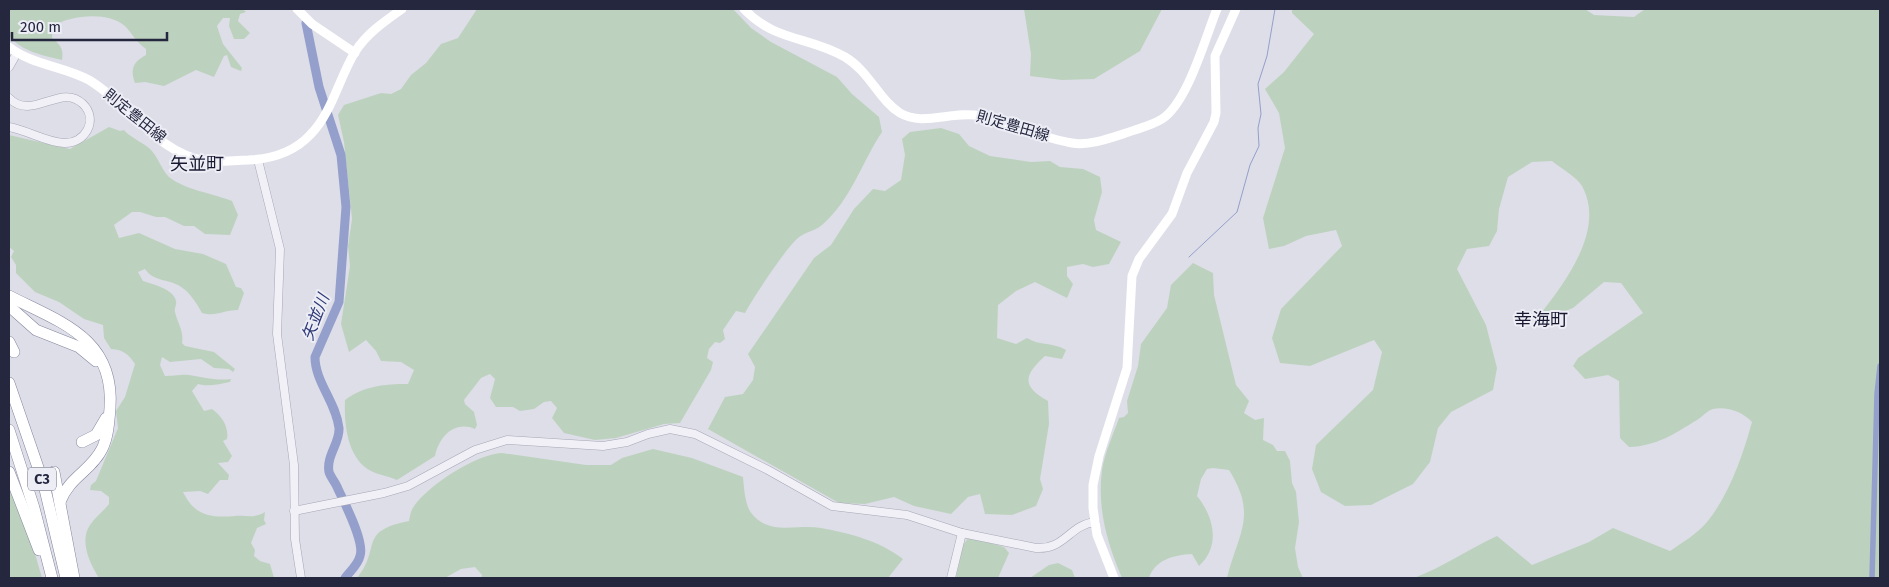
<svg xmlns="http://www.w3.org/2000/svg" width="1889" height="587" font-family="'Fira Sans','Noto Sans JP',sans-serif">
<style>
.green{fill:#bdd2be}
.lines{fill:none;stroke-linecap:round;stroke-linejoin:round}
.stream{stroke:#949fcb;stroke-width:1}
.canal{stroke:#949fcb;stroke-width:5.5}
.river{stroke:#949fcb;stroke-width:9}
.tertiary-casing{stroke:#a6a7b5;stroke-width:9}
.motorway-casing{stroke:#83869f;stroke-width:12}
.tertiary{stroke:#f0f0f6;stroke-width:8}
.secondary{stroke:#fff;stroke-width:9}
.motorway{stroke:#fff;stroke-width:11}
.labels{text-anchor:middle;stroke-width:4;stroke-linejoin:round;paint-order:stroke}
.shield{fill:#ecedf5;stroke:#616276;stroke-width:1}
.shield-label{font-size:14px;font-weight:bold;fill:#25273f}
.street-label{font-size:15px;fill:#25273f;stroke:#ecedf5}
.water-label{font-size:16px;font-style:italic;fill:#2d3876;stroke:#ecedf5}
.quarter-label{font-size:18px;fill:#181930;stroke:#ecedf5}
</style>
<rect width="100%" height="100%" fill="#dddee8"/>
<g class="green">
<path d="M9 9H243L246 12 240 14 238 21 250 33 244 39H234L229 26 230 18H223L217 26 223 44 242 68 241 71 231 67 227 55 224 56 214 77 196 70 164 86 145 82 135 83C130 69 133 62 146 55V49C135 41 132 33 125 26 108 11 71 15 53 26L52 38C60 44 64 49 62 60 42 55 23 52 9 36Z"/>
<path d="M477 9H733L751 28 771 42 837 77 852 94 879 117 882 132C862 162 851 200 822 225 815 231 805 232 798 238 786 248 753 298 745 313L736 311 723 330 725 339 720 343 715 342 709 349 707 358 713 362 711 370 680 423 664 424 616 438 595 440 564 433 552 418 557 408 551 401 544 402 534 409 520 411 513 407H496L490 398 495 379 490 374 481 378 464 400 465 404 474 412 477 425 475 429C454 420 439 437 435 456L397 480C389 476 378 475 371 471 347 458 344 424 345 400 364 386 384 384 408 384L414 370 401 362 381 361 376 351 366 340 349 352 341 324 350 266 348 246 352 219 344 142 338 115 344 105 381 93 391 94 401 89 411 75 426 63 441 44 458 38Z"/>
<path d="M1024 9H1162L1140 51 1094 79 1062 80 1030 76 1031 54Z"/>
<path d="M1292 9H1585L1594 15 1634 17 1645 9H1880V578H1414C1443 567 1469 549 1497 536L1532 565 1589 542 1613 528 1670 551C1683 542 1697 534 1707 522 1729 495 1743 455 1752 422 1743 412 1727 406 1713 409 1708 410 1702 417 1697 420 1674 434 1657 446 1629 447L1620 438 1619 381 1608 375 1585 379 1573 366 1578 358 1643 313 1621 283 1604 282 1573 308 1546 319 1539 316C1565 282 1606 230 1582 186 1577 177 1560 168 1552 161L1532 162 1508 177 1499 209 1497 231 1489 246 1467 249 1457 269 1486 325 1497 368 1493 390 1451 412 1438 428 1430 462 1413 484 1371 505 1345 506 1321 492 1312 469 1316 445 1373 390 1382 352 1374 340 1310 366 1280 363 1272 338 1281 309 1342 246 1336 230 1306 236 1284 246 1269 249 1263 218 1285 148 1279 113 1265 89 1284 72 1314 34 1292 13Z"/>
<path d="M109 127 120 131 124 130C127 135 143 143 149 148 158 156 162 171 169 177 185 190 212 193 232 201L238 215 230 235 205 234 194 226H184L165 217H156L140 212H132L114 225 119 238 139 233 175 249 203 254 226 264 236 287 241 288 244 293 238 310C224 310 216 317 202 313 196 302 189 291 178 285 166 279 153 281 145 269L138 272 143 281C152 284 174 289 176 301 177 304 174 309 175 312 178 324 184 331 182 343L185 346 214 352 235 369 233 372 229 369 214 368 201 359 170 362 162 357 160 365 165 376C171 376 184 374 189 375 204 377 215 381 231 379L230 382C220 384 208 387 198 384L192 391 204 411 212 409C222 416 229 427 227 439L223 441 232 456 228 462 218 463 229 475 228 480H220L208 494 200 491 183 492C195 516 210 518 235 516 247 515 254 519 265 512L264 520 266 524 257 528 251 543 255 550 254 556 260 561 270 564 274 578H99C90 564 79 541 90 525 95 517 103 512 109 504V497L101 491 90 490 91 485 96 481 118 428 116 411 125 397 135 364C128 354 124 350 111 349L104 338 103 325 84 319 59 302 35 292 16 273V265L11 257 14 251 9 247V135L70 149Z"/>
<path d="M941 128 959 134 969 146 990 156 1031 162 1050 161 1060 167 1083 169 1100 177 1102 192 1094 220 1096 230 1121 242 1109 264 1093 267 1083 264 1067 267V276L1073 284 1067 298 1035 282 1016 291 998 305 997 338 1016 344 1027 338C1040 346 1053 342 1066 350L1062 359 1045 356C1024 375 1021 386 1048 401L1049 424 1040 479 1043 489 1036 506 1012 515 985 514 980 494 968 497 951 514 914 506 894 497 865 504 839 503 708 429 725 397 743 394 753 380 755 367 748 354 814 258 831 245 854 209 873 189 885 191 901 180 905 155 902 139 910 132Z"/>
<path d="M1193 263 1213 273 1214 295 1236 385 1249 401 1244 413 1255 420 1264 418 1263 440 1273 445 1277 451H1285L1290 461 1292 483 1296 492 1299 522 1295 548 1298 567 1303 578H1227C1238 533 1258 516 1229 470L1213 468 1207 469 1201 479 1197 496C1214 517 1221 546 1199 566L1192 554C1173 555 1155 560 1149 578H1122C1107 543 1097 508 1102 470 1105 452 1113 435 1119 418L1124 417 1128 413 1127 401 1138 366 1141 344 1167 308 1171 285Z"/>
<path d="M653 449 692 458 743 477C744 488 745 506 752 514 770 536 797 524 821 528 849 533 880 541 903 559L888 578H481L482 575 475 567 461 569 445 578H357C382 548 357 531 409 521 410 516 411 510 414 506 429 485 476 454 502 453L586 465H611L622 458Z"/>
<path d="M9 481 30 536 42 578H9Z"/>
<path d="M969 537 1004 547 1009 553 998 578H956L963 545Z"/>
<path d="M1058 563 1072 570 1075 578H1030L1049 565Z"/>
</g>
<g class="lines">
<path class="stream" d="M1189 257 1237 212 1250 165 1259 146 1258 128 1261 114 1258 84 1267 56 1275 9"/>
<path class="canal" d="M1872 578 1877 394 1880 366"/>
<path class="river" d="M306 23 319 87 341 155 346 207 339 302 315 357C315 382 336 402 339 428 340 443 326 456 329 472 331 478 336 483 338 489 345 504 365 542 360 556 358 565 350 571 345 578"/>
<g class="tertiary-casing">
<g id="tertiary">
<path d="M9 67 17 53"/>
<path d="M9 98C32 122 61 82 83 104 99 120 85 144 64 143 45 142 27 130 9 127"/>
<path d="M258 160 280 249 277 334 294 465 295 539 301 578"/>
<path d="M294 511 384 493 408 486 475 450 507 440 603 446 627 442 648 434 670 429 695 434 768 470 832 506 907 515 962 533 1036 548C1065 550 1069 525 1095 522"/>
<path d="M951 578 962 533"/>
</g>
</g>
<g class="motorway-casing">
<g id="motorway">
<path d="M9 296C60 322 115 338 110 408 109 421 108 437 102 449 91 471 69 477 60 502"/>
<path d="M9 306 36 330 79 347 96 361"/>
<path d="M9 342 14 352"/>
<path d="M9 383 44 485 66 578"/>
<path d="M9 430 34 508 52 578"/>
<path d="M82 442 96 435 106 418"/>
<path d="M9 472 39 550"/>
<path d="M54 472 74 578"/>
</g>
</g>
<use href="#tertiary" class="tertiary"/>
<g class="secondary">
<path d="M297 9 312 24 355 53"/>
<path d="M744 9C775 42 809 36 845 57 869 71 879 100 900 113 923 127 953 110 981 116 1012 123 1041 138 1072 143 1088 146 1108 139 1123 134 1136 129 1151 126 1162 119 1188 102 1205 38 1217 9"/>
<path d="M9 47C32 65 63 66 89 80 128 103 158 154 206 161 220 163 235 160 248 160 272 159 293 153 310 135 332 113 339 78 355 52 366 34 385 21 402 9"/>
<path d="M1114 578 1097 535 1093 508V485L1099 456 1127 368 1132 276 1139 259 1172 214 1187 173 1214 122 1216 113 1215 56 1236 9"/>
</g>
<use href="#motorway" class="motorway"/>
</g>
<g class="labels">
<rect class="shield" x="28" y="467.5" width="28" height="23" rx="4"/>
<g class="shield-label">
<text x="42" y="484">C3</text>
</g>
<g class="street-label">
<text transform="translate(135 116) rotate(39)" y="5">則定豊田線</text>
<text transform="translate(1013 126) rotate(16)" y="5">則定豊田線</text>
</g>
<g class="water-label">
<text transform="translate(315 317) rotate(-69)" y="6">矢並川</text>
</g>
<g class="quarter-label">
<text x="197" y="170">矢並町</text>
<text x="1541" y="326">幸海町</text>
</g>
</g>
<rect width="1889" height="587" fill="none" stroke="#25273f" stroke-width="20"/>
<path d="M12 32v8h155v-8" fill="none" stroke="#25273f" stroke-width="2.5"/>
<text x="20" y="32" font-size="15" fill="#25273f" stroke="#ecedf5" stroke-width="4" paint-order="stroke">200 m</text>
</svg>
